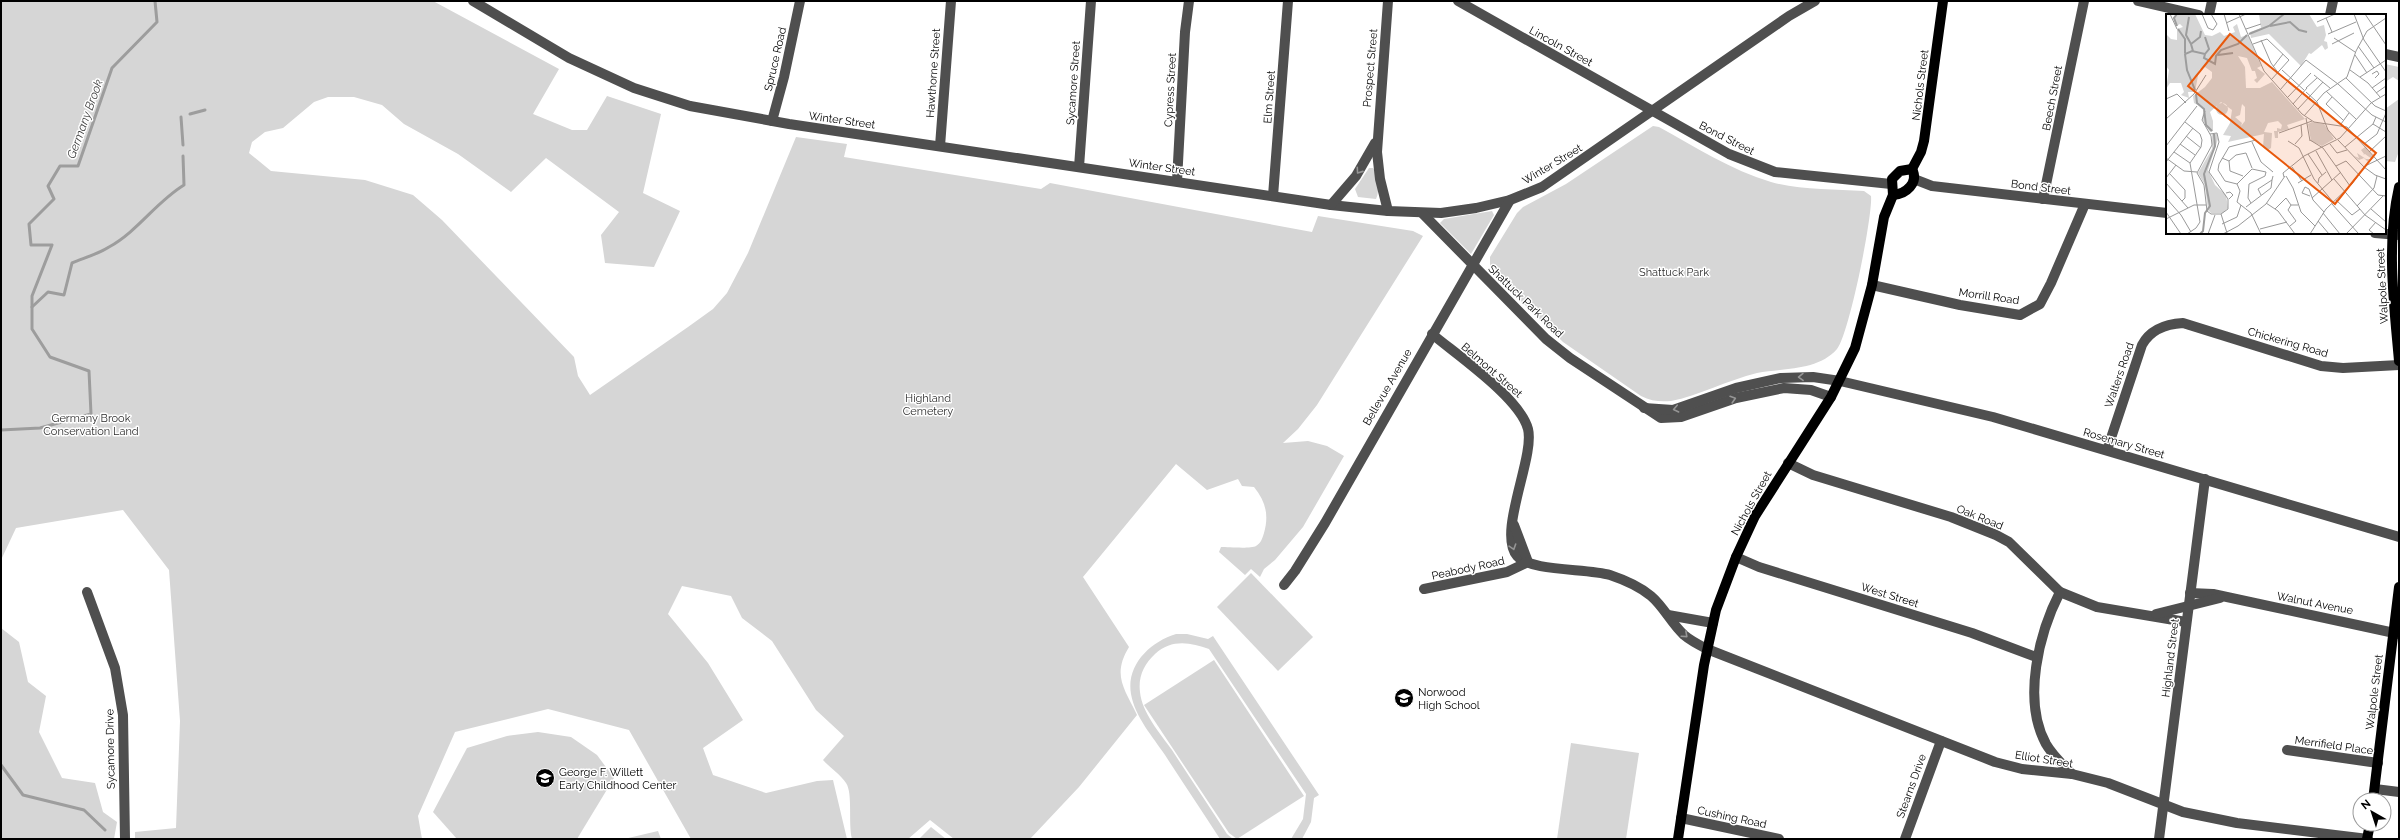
<svg xmlns="http://www.w3.org/2000/svg" width="2400" height="840" font-family="Raleway,sans-serif">
<style>
.green{fill:#d6d6d6}
.lines{fill:none;stroke-linecap:round;stroke-linejoin:round}
.stream{stroke:#9d9d9d;stroke-width:3}
.minor{stroke:#4f4f4f;stroke-width:10}
.major{stroke:#000;stroke-width:10}
.oneway{stroke:#959595}
.labels{text-anchor:middle;stroke-width:3;stroke-linejoin:round;paint-order:stroke}
.street-label{font-size:11px;fill:#000;stroke:#fff}
.park-label{font-size:11px;fill:#2d2d2d;stroke:#fff}
.poi-label{font-size:11px;fill:#000;stroke:#fff;text-anchor:start}
.water-label{font-size:12px;font-style:italic;fill:#3e3e3e;stroke:#fff}
.inset-river{fill:none;stroke:#9d9d9d;stroke-width:2}
.inset-road{fill:none;stroke:#999;stroke-width:1}
.view{fill:#e8590c;fill-opacity:0.15;stroke:#e8590c;stroke-width:2}
.inset-edge{fill:none;stroke:#000;stroke-width:2}
</style>
<rect width="100%" height="100%" fill="#fff"/>
<g class="green">
<path d="M1 1H433L559 69 533 114 572 130H587L607 96 661 114 643 193 680 211 654 267 605 263 601 235 619 212 546 158 511 192 458 154 404 124 382 105 354 97H328L314 102 283 128 265 132 252 142 249 153 271 171 365 180 413 195 442 220 574 357 578 376 590 395 688 327 713 309 727 293 748 253 796 137 847 144 844 157 1041 189 1050 183 1312 232 1318 216 1413 231 1423 236 1317 405 1298 429 1283 443 1308 441 1327 446 1344 456 1303 527 1275 560 1264 569 1260 577 1251 569 1245 575 1219 552 1221 547C1228 547 1251 549 1256 546 1261 543 1262 539 1264 533 1269 515 1266 502 1254 487L1242 486 1238 479 1207 490 1176 464 1083 577 1129 647C1112 675 1124 688 1137 715L1079 787 1030 839H954L930 820 908 839H852C848 824 853 793 846 783 840 774 830 768 823 760L844 736 816 710 772 641 742 618 731 596 682 586 668 614 708 663 743 720 703 748 713 775 766 793 817 781 833 780 847 839H691L629 730 548 709 455 732 418 816 422 839H135V832L176 828 180 721 169 570 123 510 16 528 1 560Z"/>
<path d="M2385 64 2399 67V81L2393 77 2385 82Z"/>
<path d="M2399 99V151L2395 162 2385 161V109Z"/>
<path d="M1653 126 1659 127C1695 147 1731 170 1771 182 1800 190 1834 189 1864 191L1871 196C1873 215 1849 335 1837 349 1818 371 1783 368 1757 373 1728 380 1698 396 1671 401 1660 402 1651 401 1641 396L1563 342 1492 273 1490 268V257L1517 213 1523 207 1566 184Z"/>
<path d="M1369 168H1373C1378 175 1380 191 1376 199L1358 197 1355 189Z"/>
<path d="M1492 211 1494 215 1471 254 1440 223 1444 219Z"/>
<path d="M1251 573 1313 637 1278 671 1217 607Z"/>
<path d="M1 628 19 642 28 682 46 696 39 732 62 778 95 783 103 812 117 822 114 839H1Z"/>
<path d="M1176 634H1187L1208 639 1213 636 1319 795 1314 798 1311 822 1302 839H1291L1303 819 1306 794 1209 649C1190 642 1171 639 1155 654 1144 664 1138 677 1140 692 1142 713 1160 733 1172 750 1190 778 1209 806 1227 834L1233 839H1220C1202 811 1183 783 1165 755 1153 737 1135 717 1131 694 1126 665 1150 642 1176 634Z"/>
<path d="M1214 660 1304 796 1237 839 1229 833 1144 705Z"/>
<path d="M538 732 571 737 597 755 614 778 577 839H457L433 812 467 748 507 736Z"/>
<path d="M1571 743 1639 753 1626 839H1557Z"/>
<path d="M931 827 946 839H919Z"/>
<path d="M658 831 661 839H624Z"/>
</g>
<g class="lines">
<g class="stream">
<path d="M190 114 205 110"/>
<path d="M181 117 183 145"/>
<path d="M32 307 48 292 64 295 72 263C84 258 98 254 109 247 138 231 156 202 184 185L183 156"/>
<path d="M1 430 40 428 91 414 89 371 50 357 32 329V296L52 245H31L29 224 54 199 48 186 60 166H78L112 68 157 22 155 1"/>
<path d="M1 765 23 795 84 810 105 830"/>
</g>
<g class="minor">
<path d="M473 1 569 58 634 88 690 106 789 124 1331 205 1388 211 1441 213 1476 208 1510 200 1542 187 1789 16 1815 1"/>
<path d="M1388 1 1377 152 1380 179 1388 211"/>
<path d="M1458 1 1729 154 1775 172 1891 184"/>
<path d="M2138 1 2199 15"/>
<path d="M2209 15 2212 1"/>
<path d="M2330 15 2333 1"/>
<path d="M2385 54 2399 57"/>
<path d="M772 121 784 77 800 1"/>
<path d="M940 146 951 1"/>
<path d="M1079 167 1091 1"/>
<path d="M1914 179 1932 186 2167 213"/>
<path d="M1177 181 1185 32 1189 1"/>
<path d="M1273 196 1288 1"/>
<path d="M2043 199 2084 1"/>
<path d="M1331 205 1356 176 1375 143"/>
<path d="M1422 213 1546 339 1570 358 1661 418 1681 417 1736 398 1784 388 1811 390 1831 397"/>
<path d="M2375 233 2399 235"/>
<path d="M1872 285 1960 305 2020 315 2040 304 2051 283 2085 204"/>
<path d="M1432 334C1457 355 1520 398 1528 429 1535 457 1497 533 1517 556 1531 572 1588 568 1610 575 1625 580 1639 586 1651 596 1664 607 1671 623 1684 635 1691 641 1699 645 1707 649L1995 762 2022 769 2072 774 2108 783 2183 812 2237 823 2368 839"/>
<path d="M1644 408 1673 410 1736 388 1781 378 1813 377 1840 381 1993 417 2399 537"/>
<path d="M2107 450 2142 345C2150 330 2166 324 2183 323L2321 366 2343 368 2399 365"/>
<path d="M1788 463 1813 475 1951 517 1996 535 2009 542 2060 592 2097 607 2186 622"/>
<path d="M1514 525 1528 562"/>
<path d="M1736 557 1759 567 1972 633 2036 657"/>
<path d="M1284 585 1295 571 1325 523 1510 200"/>
<path d="M1424 589 1507 572 1528 562"/>
<path d="M87 592 115 668 123 715 125 839"/>
<path d="M2060 592C2039 633 2022 700 2046 744 2053 756 2062 764 2072 774"/>
<path d="M2190 593 2213 594 2399 634"/>
<path d="M2156 614 2220 598"/>
<path d="M1668 615 1713 623"/>
<path d="M2287 750 2378 763"/>
<path d="M2375 789 2399 792"/>
<path d="M1681 818 1779 839"/>
<path d="M1905 839 1941 741"/>
<path d="M2159 839 2205 479"/>
</g>
<g class="major">
<path d="M1912 169 1921 152 1924 141 1943 1"/>
<path d="M2399 187C2386 244 2394 303 2399 361"/>
<path d="M1893 195C1906 194 1919 183 1912 169"/>
<path d="M2373 800 2399 587"/>
<path d="M1678 839 1704 665 1716 610 1736 557 1755 516 1831 397 1855 348 1872 285 1884 217 1893 195 1892 179 1900 171 1912 169"/>
<path d="M2367 839 2370 824"/>
</g>
</g>
<defs><path id="oneway-chevron" d="M-2-3.5L2.5 0L-2 3.5" fill="none" stroke-width="1.6" stroke-linecap="round" stroke-linejoin="round"/></defs>
<g class="oneway">
<use href="#oneway-chevron" transform="translate(1359 171) rotate(125)"/>
<use href="#oneway-chevron" transform="translate(1801 377) rotate(179)"/>
<use href="#oneway-chevron" transform="translate(1733 399) rotate(-17)"/>
<use href="#oneway-chevron" transform="translate(1676 409) rotate(168)"/>
<use href="#oneway-chevron" transform="translate(1513 547) rotate(72)"/>
<use href="#oneway-chevron" transform="translate(1685 635) rotate(42)"/>
</g>
<defs>
<g id="school-disc" transform="scale(1)"><circle r="9.5" fill="#000" stroke="#fff"/><path d="M0-5L7-2L0 1L-7-2ZM-4 1L0 2.5L4 1V4Q0 6-4 4Z" fill="#fff"/></g>
</defs>
<g fill-rule="evenodd">
<use href="#school-disc" x="1404" y="698"/>
<use href="#school-disc" x="545" y="778"/>
</g>
<g class="labels">
<g class="street-label">
<text transform="translate(1561 46) rotate(29)" y="4">Lincoln Street</text>
<text transform="translate(775 59) rotate(-77)" y="4">Spruce Road</text>
<text transform="translate(1370 68) rotate(-85)" y="4">Prospect Street</text>
<text transform="translate(933 73) rotate(-86)" y="4">Hawthorne Street</text>
<text transform="translate(1073 83) rotate(-86)" y="4">Sycamore Street</text>
<text transform="translate(1920 85) rotate(-83)" y="4">Nichols Street</text>
<text transform="translate(1170 90) rotate(-87)" y="4">Cypress Street</text>
<text transform="translate(1269 97) rotate(-86)" y="4">Elm Street</text>
<text transform="translate(2052 98) rotate(-79)" y="4">Beech Street</text>
<text transform="translate(842 120) rotate(8)" y="4">Winter Street</text>
<text transform="translate(1727 138) rotate(27)" y="4">Bond Street</text>
<text transform="translate(1552 164) rotate(-31)" y="4">Winter Street</text>
<text transform="translate(1162 167) rotate(8)" y="4">Winter Street</text>
<text transform="translate(2041 187) rotate(7)" y="4">Bond Street</text>
<text transform="translate(2382 286) rotate(-93)" y="4">Walpole Street</text>
<text transform="translate(1989 296) rotate(8)" y="4">Morrill Road</text>
<text transform="translate(1526 301) rotate(44)" y="4">Shattuck Park Road</text>
<text transform="translate(2288 342) rotate(16)" y="4">Chickering Road</text>
<text transform="translate(1492 370) rotate(41)" y="4">Belmont Street</text>
<text transform="translate(2119 375) rotate(-71)" y="4">Walters Road</text>
<text transform="translate(1387 387) rotate(-60)" y="4">Bellevue Avenue</text>
<text transform="translate(2124 443) rotate(16)" y="4">Rosemary Street</text>
<text transform="translate(1751 503) rotate(-61)" y="4">Nichols Street</text>
<text transform="translate(1980 517) rotate(22)" y="4">Oak Road</text>
<text transform="translate(1468 568) rotate(-12)" y="4">Peabody Road</text>
<text transform="translate(1890 595) rotate(17)" y="4">West Street</text>
<text transform="translate(2315 603) rotate(11)" y="4">Walnut Avenue</text>
<text transform="translate(2170 658) rotate(-83)" y="4">Highland Street</text>
<text transform="translate(2374 692) rotate(-83)" y="4">Walpole Street</text>
<text transform="translate(2334 745) rotate(8)" y="4">Merrifield Place</text>
<text transform="translate(110 749) rotate(-91)" y="4">Sycamore Drive</text>
<text transform="translate(2044 759) rotate(9)" y="4">Elliot Street</text>
<text transform="translate(1911 786) rotate(-70)" y="4">Stearns Drive</text>
<text transform="translate(1732 817) rotate(12)" y="4">Cushing Road</text>
</g>
<g class="park-label">
<text x="1674" y="276">Shattuck Park</text>
<text x="928" y="402">Highland<tspan x="928" dy="13">Cemetery</tspan></text>
<text x="91" y="422">Germany Brook<tspan x="91" dy="13">Conservation Land</tspan></text>
</g>
<g class="poi-label">
<text x="1418" y="696">Norwood<tspan x="1418" dy="13">High School</tspan></text>
<text x="559" y="776">George F. Willett<tspan x="559" dy="13">Early Childhood Center</tspan></text>
</g>
<g class="water-label">
<text transform="translate(85 119) rotate(-70)" y="4">Germany Brook</text>
</g>
</g>
<g transform="translate(2166 14)">
<rect width="220" height="220" fill="#fff"/>
<path d="M10 0H29L39 21 46 22 54 18 58 22 69 18 67 13 71 10 75 23 82 21 95 52 91 54 99 60 91 69 88 66 91 64 89 57H86L81 44 72 42 79 53 80 74H94L106 68 139 105 121 111 123 115 112 118V124H109L108 117H111V114L115 115 116 111 112 107 102 109 98 118 106 119 105 134 102 136 97 133 98 120 62 128 65 122 57 121 64 109 66 96 55 88 44 98 47 107V117L44 118 36 105 38 94 28 89 27 82 39 73 46 64V58L39 53 33 56 29 78H22L23 84 15 81 18 78 15 69H4L0 75 3 56 0 52V20L5 25 11 26V15L17 13 14 10 10 12 7 4ZM76 90 79 93V107L75 112 76 109 69 103 74 101ZM93 0H143L151 13 158 11 160 21 158 27 161 28 162 34 159 36 156 31 145 40 143 39 135 52 103 20 85 24 84 18 95 14ZM50 95a6 6 0 1 1 12 0a6 6 0 1 1-12 0ZM146 108 158 110 168 125 156 132 145 127 142 110ZM46 120H51L52 125 42 156 49 171 60 181 62 194 57 199H45L42 196 39 171 32 159 46 135ZM199 133 208 144 202 148 198 144 193 146 188 142 193 144 191 139 200 145H206L199 140 197 141 198 140 195 136Z" fill="#d6d6d6" fill-rule="evenodd"/>
<path class="inset-river" d="M11 0 8 4 11 12M23 3 20 21 25 30M104 12 124 8 133 16 141 18M12 15 19 25V39M83 20 103 12 118 0M39 23 43 35 39 40M27 37 25 30 34 23 35 17M52 41 67 39M29 76 21 56 19 40 26 37 39 40 38 44 49 50 50 42 55 36 72 30 81 21M30 80 31 89 38 95 40 111 46 117M34 220 37 217 39 199 44 192 38 160 49 132 48 120"/>
<path class="inset-road" d="M4 0 11 15M36 0 42 14 47 16 51 10 45 0M58 0 63 17M73 0 98 57 136 100 148 108 181 113 220 156M188 0 198 26 220 58M199 0 220 31M160 4 166 18M151 8 169 0M60 9 80 0M80 15 95 10M162 20 190 8M168 24 189 38M95 26 105 49 113 60M87 30 101 25 123 46 105 66M166 30 188 19M192 32 208 54M189 41 201 59M107 53 117 40M116 56 138 76M184 56 202 69 214 83M206 60 211 57 213 60 209 64M148 61 164 74M194 63 220 46M180 64 209 92 220 97M140 74 151 64M206 74 220 64M114 76 140 46 172 70 206 101 220 108M160 77 190 105M140 78 151 88 162 116 170 125M210 79 220 72M166 83 160 90 177 106M121 84 145 59M0 85 11 80 20 89M127 90 141 74M132 95 157 68M39 97 36 106 45 122 46 131 31 159 38 171 41 197 45 200H55L62 195V185L43 158 53 128 51 119 44 120M138 102 158 79 181 63 190 37 201 17 220 4M140 104 144 127M0 105 28 80 40 61M19 108 34 120 36 126 35 133 24 149 34 208 30 214 21 220M175 110 183 99M207 110 220 118M113 119 146 107M20 122 35 134M144 126 157 134 184 172M172 126 198 153 209 161 220 165M122 127 133 134 148 165 167 188M86 128 95 148 107 158M14 130 29 141M129 130 136 122 135 111M164 130 171 139 181 136M198 130 211 120 220 99M0 132 31 92M179 133 207 110 210 103M150 137 166 166M8 138 24 149M203 138 220 122M142 140 156 161M0 144 18 157 31 158M56 144 63 147 70 141 80 139 86 154M63 147 64 157 77 162M0 148 27 114M170 152 180 147 212 181 220 182M126 153 136 167M3 159 19 176V184L16 187M120 162 127 174 135 198 149 212M118 163 117 159 138 142 174 124 205 89 220 80M0 164 10 151M168 165 199 201 220 216M0 169 22 194M132 169 145 161M152 169 153 164 160 158M71 170 86 155 100 158 99 162 83 170 82 184 85 189M71 170 59 167 52 156 53 150 63 133 90 126M71 170 74 177 71 188 85 199 95 220M60 179 64 178 67 181 63 185M95 181 92 175 106 166 107 162M144 182 136 179 139 173 143 175 147 186 158 198M0 184 15 201 25 218M146 184 175 158M170 186 186 201 194 195M100 189 112 197 129 220M166 190 192 219M191 192 208 174 211 162M80 193 105 174 106 166M109 195 120 184 125 191H132M205 195 220 208M0 198 15 220M157 199 174 220M55 200 61 219M0 205 28 191H40M152 207 163 220M56 210 71 203 75 191M124 212 130 207 122 196 125 191M94 215 121 208M42 220 49 201M57 220 72 212 100 190 119 162M144 220 160 195 186 170 199 152 220 142M180 220 217 182M208 220 203 216 210 208"/>
<path class="view" d="M64 20 210 139 169 190 22 72Z"/>
<rect width="220" height="220" class="inset-edge"/>
</g>
<rect width="2400" height="840" fill="none" stroke="#000000" stroke-width="4"/>
<g transform="translate(2372 812) rotate(321)"><circle r="19" fill="#ffffff" stroke="#999999"/>
<path d="M0-3L7 15L0 10L-7 15Z" fill="#000000"/>
<text y="-6" font-size="11" font-weight="bold" text-anchor="middle" fill="#000000">N</text>
</g>
</svg>
